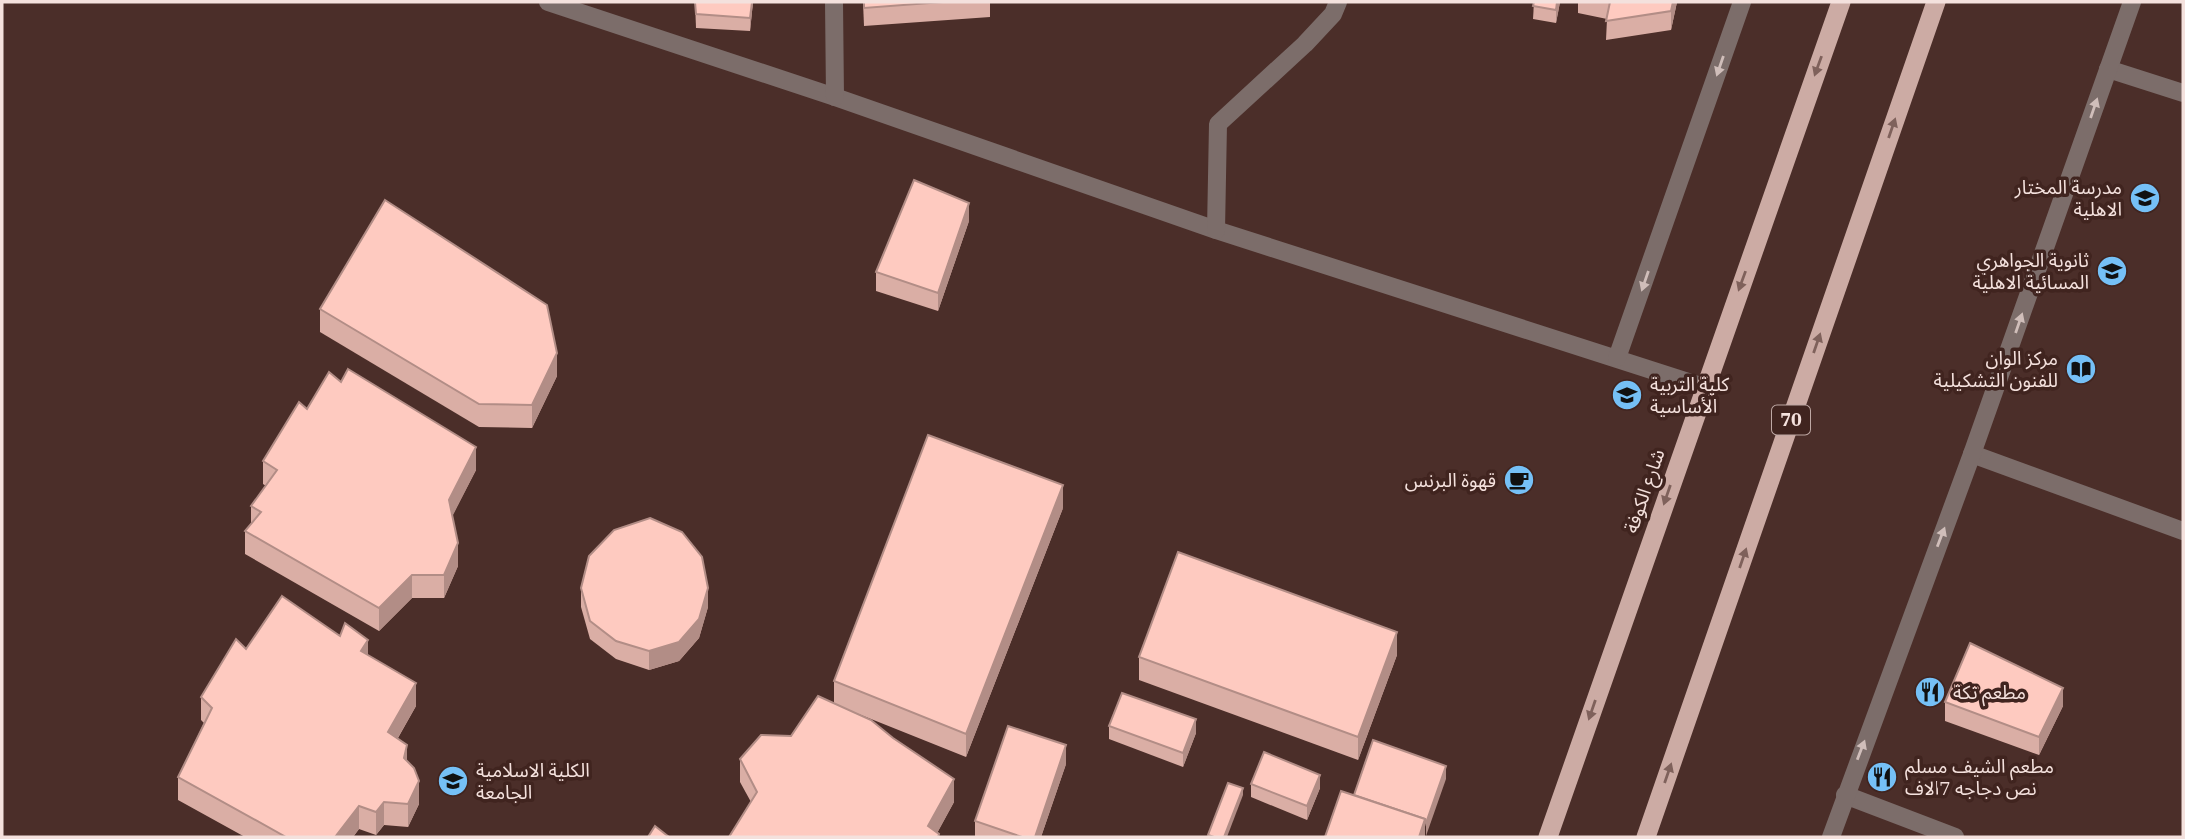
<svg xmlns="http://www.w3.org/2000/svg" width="2185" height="839" font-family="'IBM Plex Serif','Noto Sans Arabic',serif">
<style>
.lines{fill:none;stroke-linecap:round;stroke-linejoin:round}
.minor{stroke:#7c6d6a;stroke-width:18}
.tertiary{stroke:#7c6d6a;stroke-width:18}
.trunk{stroke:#ccaba4;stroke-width:19}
.wall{fill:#daaea5}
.shaded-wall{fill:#b28d86}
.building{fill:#fecac0;stroke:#b28d86;stroke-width:2}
.oneway{fill:#d0beba}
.oneway2{fill:#7f615b}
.labels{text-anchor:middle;stroke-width:7;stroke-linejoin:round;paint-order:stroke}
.shield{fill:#40241f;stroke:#bea8a4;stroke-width:2}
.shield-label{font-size:18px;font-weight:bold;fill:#f4e1dd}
.poi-label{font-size:19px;fill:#f4e1dd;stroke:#40241f;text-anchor:end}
.street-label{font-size:19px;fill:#f4e1dd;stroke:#40241f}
</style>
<rect width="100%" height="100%" fill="#4b2e29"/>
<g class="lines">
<g class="minor">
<path d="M548 2 835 97 1216 230 1704 387"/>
<path d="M834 2 835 97"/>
<path d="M2108 69 2183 93"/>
<path d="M1216 230 1218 124 1305 44 1333 14 1338 2"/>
<path d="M1972 454 2183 531"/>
<path d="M1845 795 1955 837"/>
</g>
<g class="tertiary">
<path d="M1617 358 1742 2"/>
<path d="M1831 837 1972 454 2132 2"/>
</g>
<g class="trunk">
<path d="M1548 837 1841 2"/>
<path d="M1646 837 1936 2"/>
</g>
</g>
<g class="wall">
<path d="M695 2H753L750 31 696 28Z"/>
<path d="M863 2H990V17L864 26Z"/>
<path d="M1534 2H1560L1556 23 1533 19Z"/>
<path d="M1578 2H1677L1671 30 1606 40 1607 19 1578 13Z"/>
<path d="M969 221 938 311 876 291V272Z"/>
<path d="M320 309 557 376 532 428 479 427 320 332Z"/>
<path d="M341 382 476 470 452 516 458 566 444 598H412L379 631 245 554V531L251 524V506L266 486 263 484V461L307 409Z"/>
<path d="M1063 508 966 757 856 713 954 802 937 833 939 837 751 802 740 782V759L791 736 834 703V681Z"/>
<path d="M581 588 708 607 699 638 679 661 649 670 616 659 590 639 581 607Z"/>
<path d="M246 649 368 655 416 706 398 738 407 761 419 804 408 827 384 825 376 835 359 829 353 837H245L178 800V777L204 723 201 720V697Z"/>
<path d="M1397 655 1358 760 1139 680V657Z"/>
<path d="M1945 702 2063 706 2039 755 1945 721Z"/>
<path d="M1109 726 1196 733 1183 767 1109 739Z"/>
<path d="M1066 764 1041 837H975V821Z"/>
<path d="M1251 784 1320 788 1307 820 1251 797Z"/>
</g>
<g class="shaded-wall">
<path d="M752 2H753L750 31V18Z"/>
<path d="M1557 2H1560L1556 23V10Z"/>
<path d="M1673 2H1677L1671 30V11Z"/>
<path d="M969 203V221L938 311V293Z"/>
<path d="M557 353V376L532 428V405Z"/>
<path d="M476 447V470L449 523V500Z"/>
<path d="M1063 485V508L966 757V734Z"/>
<path d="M458 543V566L444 598V575Z"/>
<path d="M412 575V598L379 631V608Z"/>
<path d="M708 588V607L699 638 679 661 649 670V651Z"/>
<path d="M1397 632V655L1358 760V737Z"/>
<path d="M368 640V663L361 651Z"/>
<path d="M416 683V706L388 755V732Z"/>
<path d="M2063 688V706L2039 755V737Z"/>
<path d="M1196 719V733L1183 767V753Z"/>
<path d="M407 745V768L404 758Z"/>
<path d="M1066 745V764L1041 837H1035Z"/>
<path d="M1446 766V779L1426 836V823Z"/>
<path d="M1320 775V788L1307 820V806Z"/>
<path d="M954 779V802L935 837 928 826Z"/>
<path d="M419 781V804L408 827V804Z"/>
<path d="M1243 788V795L1227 837H1224Z"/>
<path d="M384 802V825L376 835V812Z"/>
<path d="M359 806V829L353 837H335Z"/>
<path d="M1425 819V837H1419Z"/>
</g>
<g class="building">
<path d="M695 2H752L750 18 696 14Z"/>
<path d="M864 2H943L864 8Z"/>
<path d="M1534 2H1557L1556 10 1533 6Z"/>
<path d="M1610 2H1673L1671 11 1606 21Z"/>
<path d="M914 180 969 203 938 293 876 272Z"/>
<path d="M385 200 547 305 557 353 532 405 479 404 320 309Z"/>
<path d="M348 369 476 447 449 500 458 543 444 575H412L379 608 245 531 261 512 251 506 277 470 263 461 299 402 307 409 329 372 341 382Z"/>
<path d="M928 435 1063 485 966 734 834 681Z"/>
<path d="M650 518 682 532 702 557 708 588 699 619 679 642 649 651 616 641 590 621 581 588 589 556 614 530Z"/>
<path d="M1178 552 1397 632 1358 737 1139 657Z"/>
<path d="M282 596 340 636 345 623 368 640 361 651 416 683 388 732 407 745 404 758 414 768 419 781 408 804 384 802 376 812 359 806 335 837H286L178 777 212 708 201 697 236 639 246 649Z"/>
<path d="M1970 643 2063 688 2039 737 1945 702Z"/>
<path d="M1122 693 1196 719 1183 753 1109 726Z"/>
<path d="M818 696 871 720 893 738 954 779 928 826 939 834 938 837H729L757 792 740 759 761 735 791 736Z"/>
<path d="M1008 726 1066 745 1035 837H1022L975 821Z"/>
<path d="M1373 740 1446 766 1426 823 1425 819 1354 795Z"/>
<path d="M1264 752 1320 775 1307 806 1251 784Z"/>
<path d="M1228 783 1243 788 1224 837H1214L1208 835Z"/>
<path d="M1341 791 1425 819 1419 837H1325Z"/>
<path d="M655 826 669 837H648Z"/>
</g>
<defs><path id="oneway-solid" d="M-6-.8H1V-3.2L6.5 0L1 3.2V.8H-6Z" transform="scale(1.75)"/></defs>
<g class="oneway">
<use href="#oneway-solid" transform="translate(1720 66) rotate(109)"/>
<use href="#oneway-solid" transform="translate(2094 108) rotate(-71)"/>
<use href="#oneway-solid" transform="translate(1645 281) rotate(109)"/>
<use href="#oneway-solid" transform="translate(2019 323) rotate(-71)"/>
<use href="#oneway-solid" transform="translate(1941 537) rotate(-69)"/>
<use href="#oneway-solid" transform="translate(1861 750) rotate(-69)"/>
</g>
<g class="oneway2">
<use href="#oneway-solid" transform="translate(1818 66) rotate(110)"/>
<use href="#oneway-solid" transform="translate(1892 128) rotate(-71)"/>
<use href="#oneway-solid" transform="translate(1742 281) rotate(110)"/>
<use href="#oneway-solid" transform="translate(1817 343) rotate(-71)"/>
<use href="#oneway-solid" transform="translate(1667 495) rotate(109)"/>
<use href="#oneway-solid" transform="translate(1743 558) rotate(-71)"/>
<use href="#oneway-solid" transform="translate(1592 710) rotate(109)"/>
<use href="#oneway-solid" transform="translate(1668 773) rotate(-71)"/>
</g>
<defs>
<g id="school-disc" transform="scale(1.575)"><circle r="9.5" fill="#75c0f6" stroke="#40241f"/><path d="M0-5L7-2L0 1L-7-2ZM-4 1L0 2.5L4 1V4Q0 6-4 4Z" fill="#111"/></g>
<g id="library-disc" transform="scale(1.575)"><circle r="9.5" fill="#75c0f6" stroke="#40241f"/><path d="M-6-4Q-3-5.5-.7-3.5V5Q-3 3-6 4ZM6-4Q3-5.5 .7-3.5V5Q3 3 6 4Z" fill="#111"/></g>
<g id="university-disc" transform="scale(1.575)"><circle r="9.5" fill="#75c0f6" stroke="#40241f"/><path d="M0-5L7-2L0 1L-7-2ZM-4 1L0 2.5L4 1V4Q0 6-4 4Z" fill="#111"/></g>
<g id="cafe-disc" transform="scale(1.575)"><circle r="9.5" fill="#75c0f6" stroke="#40241f"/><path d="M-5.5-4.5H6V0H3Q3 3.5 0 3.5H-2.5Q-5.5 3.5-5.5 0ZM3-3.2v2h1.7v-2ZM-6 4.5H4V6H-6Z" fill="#111"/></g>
<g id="restaurant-disc" transform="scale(1.575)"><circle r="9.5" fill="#75c0f6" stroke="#40241f"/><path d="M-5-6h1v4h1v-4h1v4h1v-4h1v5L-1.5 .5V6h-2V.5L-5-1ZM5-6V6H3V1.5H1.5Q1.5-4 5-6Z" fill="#111"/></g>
</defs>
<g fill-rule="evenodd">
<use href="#school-disc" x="2145" y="198"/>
<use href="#school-disc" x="2112" y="271"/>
<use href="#library-disc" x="2081" y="369"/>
<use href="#university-disc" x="1627" y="395"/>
<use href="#cafe-disc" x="1519" y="480"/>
<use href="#restaurant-disc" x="1930" y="692"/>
<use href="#restaurant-disc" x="1882" y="777"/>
<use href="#university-disc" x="453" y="781"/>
</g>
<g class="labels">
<rect class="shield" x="1772" y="405.5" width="38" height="29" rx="5"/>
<g class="shield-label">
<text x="1791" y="426">70</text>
</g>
<g class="poi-label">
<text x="2122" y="194">مدرسة المختار<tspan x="2122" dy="22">الاهلية</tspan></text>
<text x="2089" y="267">ثانوية الجواهري<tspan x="2089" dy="22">المسائية الاهلية</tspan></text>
<text x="2058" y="365">مركز الوان<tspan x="2058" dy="22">للفنون التشكيلية</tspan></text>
<text x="1650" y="391" text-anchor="start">كلية التربية<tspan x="1650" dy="22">الأساسية</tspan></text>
<text x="1496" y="487">قهوة البرنس</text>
<text x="1953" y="699" text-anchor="start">مطعم تكة</text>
<text x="1905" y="773" text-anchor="start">مطعم الشيف مسلم<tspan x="1905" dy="22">نص دجاجه 7الاف</tspan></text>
<text x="476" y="777" text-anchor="start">الكلية الاسلامية<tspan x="476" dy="22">الجامعة</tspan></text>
</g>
<g class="street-label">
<text transform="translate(1644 491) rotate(-71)" y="7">شارع الكوفة</text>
</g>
</g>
<rect width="2185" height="839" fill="none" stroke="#f4e1dd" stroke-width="7"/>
</svg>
